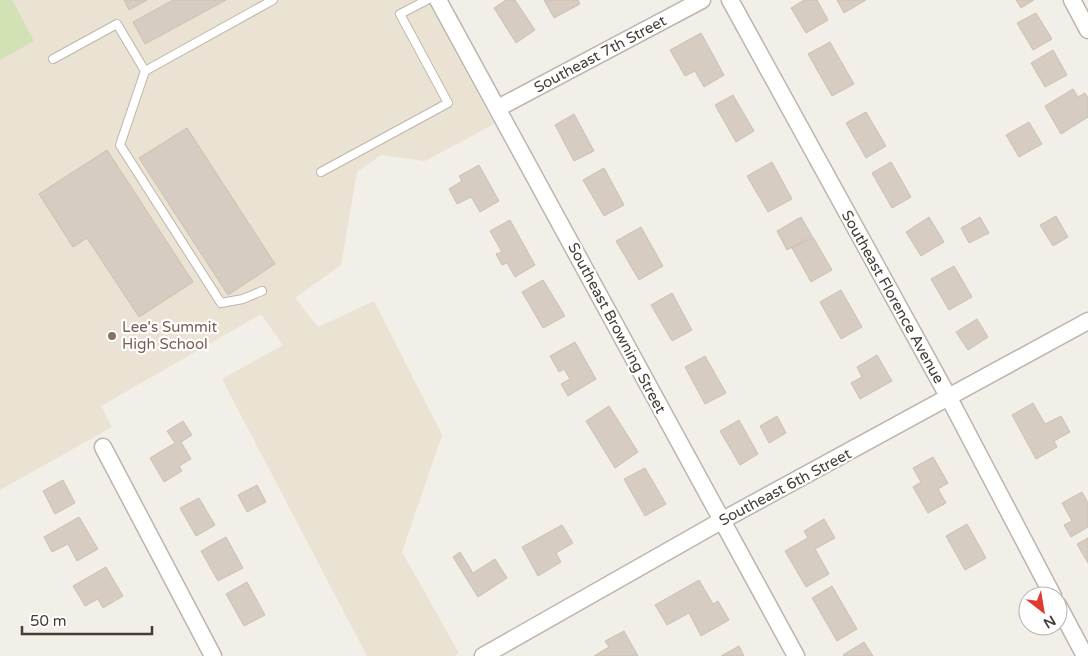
<svg xmlns="http://www.w3.org/2000/svg" width="1088" height="656" font-family="'Varela Round',sans-serif">
<style>
.education{fill:#eae2d3}
.green{fill:#d2e2b5}
.building{fill:#d6ccc1;stroke:#cdc0b2}
.lines{fill:none;stroke-linecap:round;stroke-linejoin:round}
.service-casing{stroke:#bdb5ab;stroke-width:10}
.minor-casing{stroke:#bdb5ab;stroke-width:19}
.service{stroke:#fff;stroke-width:8}
.minor{stroke:#fff;stroke-width:16}
.education-dot{fill:#8d6e63;stroke:#fff;stroke-width:2}
.labels{text-anchor:middle;stroke-width:4.5;stroke-linejoin:round;paint-order:stroke}
.street-label{font-size:15px;fill:#453e37;stroke:#fff}
.education-label{font-size:15px;fill:#785e54;stroke:#fff;text-anchor:start}
</style>
<rect width="100%" height="100%" fill="#f2eee8"/>
<path class="education" d="M0 0H427L494 124 425 161 381 155 357 172 341 265 295 298 318 327 374 301 442 435 402 552 459 653 454 656H367L222 379 283 345 261 314 101 406 112 427 0 490Z"/>
<path class="green" d="M0 0H12L34 41 0 60Z"/>
<g class="building">
<path d="M124 0H147L129 10Z"/>
<path d="M173 0H226L145 44 133 22Z"/>
<path d="M506 0H515L535 30 516 43 494 8Z"/>
<path d="M544 0H578L580 4 554 18Z"/>
<path d="M804 0H817L828 20 806 33 791 8Z"/>
<path d="M837 0H866L844 13Z"/>
<path d="M1016 0H1034L1021 8Z"/>
<path d="M1036 13 1052 39 1033 50 1017 23Z"/>
<path d="M701 33 724 75 704 87 695 71 685 76 670 50Z"/>
<path d="M830 42 854 84 832 96 808 54Z"/>
<path d="M1053 50 1067 75 1045 87 1031 63Z"/>
<path d="M1073 89 1078 97 1085 93 1088 98V117L1061 134 1045 106Z"/>
<path d="M733 95 754 131 736 142 715 105Z"/>
<path d="M866 112 886 146 866 158 846 123Z"/>
<path d="M574 114 594 151 574 161 555 125Z"/>
<path d="M1029 122 1042 144 1019 157 1006 135Z"/>
<path d="M187 128 275 264 228 295 139 158Z"/>
<path d="M107 150 193 282 139 317 87 238 73 247 39 194Z"/>
<path d="M772 162 792 199 768 212 747 176Z"/>
<path d="M891 162 911 197 892 208 872 173Z"/>
<path d="M479 165 499 201 480 212 471 197 457 204 449 189 462 181 459 176Z"/>
<path d="M604 168 624 205 604 216 583 180Z"/>
<path d="M1056 216 1068 237 1053 246 1040 225Z"/>
<path d="M801 217 812 236 787 250 777 231Z"/>
<path d="M929 217 944 242 921 256 906 232Z"/>
<path d="M980 217 989 233 969 243 961 228Z"/>
<path d="M510 220 535 265 515 277 507 263 502 265 496 254 502 252 490 231Z"/>
<path d="M641 227 663 266 639 280 616 241Z"/>
<path d="M813 237 832 270 811 282 792 248Z"/>
<path d="M954 266 972 297 949 310 931 279Z"/>
<path d="M543 280 565 316 543 328 522 292Z"/>
<path d="M841 290 862 327 841 339 820 302Z"/>
<path d="M672 293 692 330 672 341 651 305Z"/>
<path d="M977 319 988 337 968 350 956 332Z"/>
<path d="M575 342 596 379 568 396 561 384 570 379 564 369 559 372 550 356Z"/>
<path d="M877 355 892 381 860 399 851 383 862 377 857 367Z"/>
<path d="M705 356 726 393 705 404 685 367Z"/>
<path d="M1033 403 1045 424 1061 416 1070 432 1054 441 1057 447 1036 459 1012 415Z"/>
<path d="M609 406 638 452 615 468 586 421Z"/>
<path d="M777 416 786 433 769 443 760 426Z"/>
<path d="M739 420 758 454 740 465 720 431Z"/>
<path d="M183 421 192 435 181 442 191 459 179 466 182 471 164 482 150 458 175 443 167 431Z"/>
<path d="M933 457 948 483 938 489 946 503 928 513 913 487 921 482 913 468Z"/>
<path d="M645 468 666 504 645 516 624 479Z"/>
<path d="M63 480 75 503 55 514 43 491Z"/>
<path d="M257 485 266 502 247 512 238 495Z"/>
<path d="M1082 492 1088 503V527L1071 537 1064 525 1072 521 1062 503Z"/>
<path d="M199 498 215 525 196 536 180 508Z"/>
<path d="M79 517 98 549 77 561 68 544 52 552 44 537Z"/>
<path d="M824 519 835 538 815 549 829 574 806 587 785 551 808 538 804 531Z"/>
<path d="M967 524 986 558 965 570 946 536Z"/>
<path d="M562 525 573 543 556 553 561 562 538 576 522 547Z"/>
<path d="M226 537 243 568 218 581 201 551Z"/>
<path d="M1088 538V563L1077 544Z"/>
<path d="M460 552 473 573 495 559 507 578 478 597 453 557Z"/>
<path d="M106 567 123 596 103 608 98 599 85 606 73 586Z"/>
<path d="M699 580 713 604 718 601 729 620 701 636 689 613 667 625 655 605Z"/>
<path d="M247 582 265 615 244 626 226 594Z"/>
<path d="M832 586 857 629 837 641 812 598Z"/>
<path d="M624 631 638 656H594L609 647 605 641Z"/>
<path d="M864 642 873 656H844L843 655Z"/>
<path d="M739 646 744 656H721Z"/>
</g>
<g class="lines">
<g class="service-casing">
<g id="service">
<path d="M53 59 117 24 145 71 120 145 221 303 243 299 262 291"/>
<path d="M145 71 273 0"/>
<path d="M321 172 448 103 400 14 427 0"/>
</g>
</g>
<g class="minor-casing">
<g id="minor">
<path d="M438 0 796 656"/>
<path d="M730 0 949 398 1053 596"/>
<path d="M1072 0 1088 30"/>
<path d="M498 108 702 0"/>
<path d="M103 447 213 656"/>
<path d="M1058 605 1085 656"/>
<path d="M483 656 721 521 1088 321"/>
</g>
</g>
<use href="#service" class="service"/>
<use href="#minor" class="minor"/>
</g>
<circle class="education-dot" cx="112" cy="336" r="5"/>
<g class="labels">
<g class="street-label">
<text transform="translate(600 54) rotate(-28)" y="5">Southeast 7th Street</text>
<text transform="translate(893 297) rotate(61)" y="5">Southeast Florence Avenue</text>
<text transform="translate(617 328) rotate(62)" y="5">Southeast Browning Street</text>
<text transform="translate(785 487) rotate(-28)" y="5">Southeast 6th Street</text>
</g>
<g class="education-label">
<text x="122" y="332">Lee's Summit<tspan x="122" dy="17">High School</tspan></text>
</g>
</g>
<g transform="translate(1043 611) rotate(149)"><circle r="24" fill="#ffffff" stroke="#b5b2af"/>
<path d="M0-4L9 19L0 12L-9 19Z" fill="#e4392d"/>
<text y="-8" font-size="14" font-weight="bold" text-anchor="middle" fill="#453e37">N</text>
</g>
<path d="M22 626v8h130v-8" fill="none" stroke="#453e37" stroke-width="2.5"/>
<text x="30" y="626" font-size="15" fill="#453e37" stroke="#ffffff" stroke-width="4" paint-order="stroke">50 m</text>
</svg>
